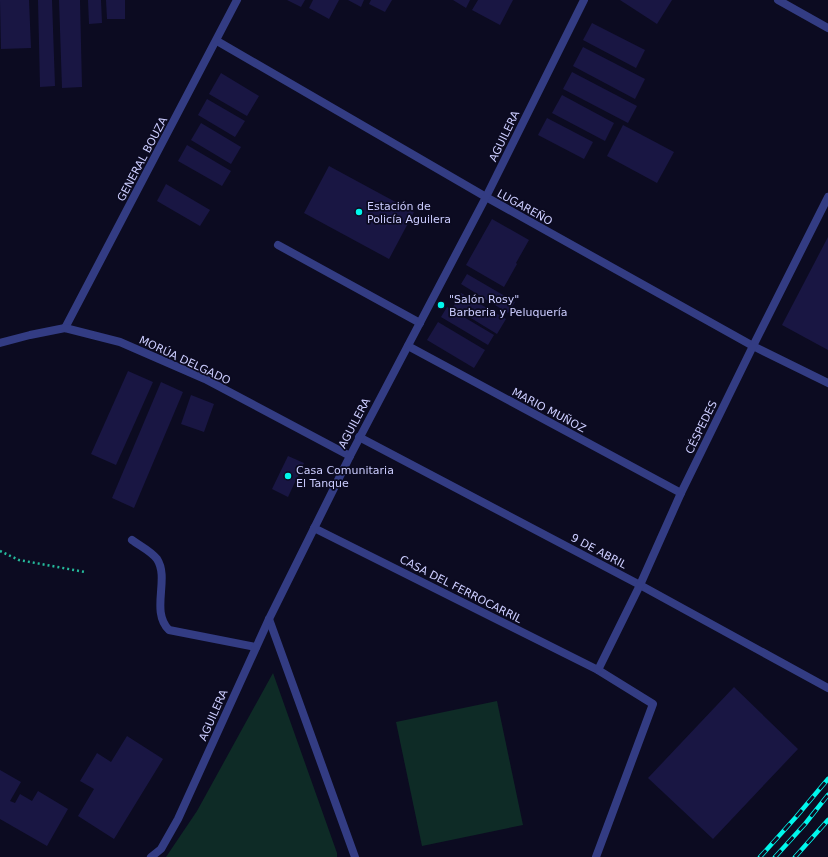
<svg xmlns="http://www.w3.org/2000/svg" width="828" height="857" font-family="'DejaVu Sans',sans-serif">
<style>
.green{fill:#0e2b26}
.building{fill:#191643}
.lines{fill:none;stroke-linecap:round;stroke-linejoin:round}
.path{stroke:#25b99b;stroke-width:2.5;stroke-dasharray:2 3;stroke-linecap:butt}
.service{stroke:#333c83;stroke-width:8}
.minor{stroke:#333c83;stroke-width:8}
.tertiary{stroke:#333c83;stroke-width:8}
.rail-casing{stroke:#00f7ec;stroke-width:4.5}
.rail{stroke:#0c0b21;stroke-width:3;stroke-dasharray:9;stroke-linecap:butt}
.poi-dot{fill:#00f7ec;stroke:#0c0b21;stroke-width:1.5}
.labels{text-anchor:middle;stroke-width:3.5;stroke-linejoin:round;paint-order:stroke}
.street-label{font-size:11px;fill:#cccdff;stroke:#0c0b21}
.poi-label{font-size:11px;fill:#cccdff;stroke:#0c0b21;text-anchor:start}
</style>
<rect width="100%" height="100%" fill="#0c0b21"/>
<g class="green">
<path d="M273 673 337 853V857H166L197 811Z"/>
<path d="M497 701 523 825 422 846 396 722Z"/>
</g>
<g class="building">
<path d="M0 0H29L31 48 1 49Z"/>
<path d="M38 0H52L55 86 40 87Z"/>
<path d="M59 0H80L82 87 62 88Z"/>
<path d="M88 0H101L102 23 89 24Z"/>
<path d="M106 0H125V19H107Z"/>
<path d="M287 0H305L301 7Z"/>
<path d="M313 0H339L329 19 309 8Z"/>
<path d="M348 0H364L361 7Z"/>
<path d="M371 0H392L385 12 369 4Z"/>
<path d="M453 0H470L466 8Z"/>
<path d="M478 0H513L500 25 472 10Z"/>
<path d="M620 0H672L657 24Z"/>
<path d="M592 23 645 50 636 68 583 40Z"/>
<path d="M583 47 645 79 635 99 573 66Z"/>
<path d="M572 72 637 106 628 123 563 89Z"/>
<path d="M221 73 259 96 247 116 209 94Z"/>
<path d="M562 95 614 123 605 141 552 113Z"/>
<path d="M207 99 245 121 235 137 198 115Z"/>
<path d="M547 118 593 142 584 159 538 135Z"/>
<path d="M201 123 241 147 231 164 191 140Z"/>
<path d="M623 125 674 152 657 183 607 156Z"/>
<path d="M187 145 231 171 222 186 178 161Z"/>
<path d="M329 166 414 212 389 259 304 213Z"/>
<path d="M166 184 210 210 200 226 157 201Z"/>
<path d="M492 219 529 240 516 263 517 264 504 287 466 265Z"/>
<path d="M828 237V350L782 325Z"/>
<path d="M467 274 515 302 508 313 461 284Z"/>
<path d="M461 293 506 319 497 334 453 307Z"/>
<path d="M447 307 494 335 488 345 441 317Z"/>
<path d="M438 322 485 350 474 368 427 340Z"/>
<path d="M128 371 153 382 116 465 91 454Z"/>
<path d="M161 382 183 392 134 508 112 498Z"/>
<path d="M191 395 214 404 204 432 181 424Z"/>
<path d="M288 456 304 463 288 497 272 489Z"/>
<path d="M734 687 798 749 713 839 648 778Z"/>
<path d="M127 736 163 759 114 839 78 816 94 789 80 781 97 753 111 762Z"/>
<path d="M0 770 21 782 10 801 15 803 20 794 32 801 38 791 68 809 47 846 0 819Z"/>
</g>
<g class="lines">
<path class="path" d="M0 551 19 560 85 572"/>
<g class="service">
<path d="M278 245 420 323"/>
<path d="M132 540C140 546 151 551 157 559 170 579 150 611 169 630L256 647"/>
<path d="M269 619 355 857"/>
<path d="M596 857 653 704 598 670"/>
</g>
<g class="minor">
<path d="M778 0 828 28"/>
<path d="M217 41 486 197 753 346 828 383"/>
<path d="M65 328 237 0"/>
<path d="M0 343 30 335 65 328 120 342 205 379 350 456"/>
<path d="M408 346 681 493"/>
<path d="M359 437 640 585 828 688"/>
<path d="M314 528 598 670 640 585 681 493 753 346 828 197"/>
</g>
<path class="tertiary" d="M151 857 161 849 178 819 269 619 350 456 486 197 584 0"/>
<g class="rail-casing">
<g id="rail">
<path d="M760 857 796 817 828 779"/>
<path d="M775 857 805 824 828 795"/>
<path d="M795 857 828 820"/>
</g>
</g>
<use href="#rail" class="rail"/>
</g>
<g class="poi-dot">
<circle cx="359" cy="212" r="4"/>
<circle cx="441" cy="305" r="4"/>
<circle cx="288" cy="476" r="4"/>
</g>
<g class="labels">
<g class="street-label">
<text transform="translate(504 136) rotate(-64)" y="4">AGUILERA</text>
<text transform="translate(142 159) rotate(-62)" y="4">GENERAL BOUZA</text>
<text transform="translate(525 207) rotate(29)" y="4">LUGAREÑO</text>
<text transform="translate(185 360) rotate(25)" y="4">MORÚA DELGADO</text>
<text transform="translate(549 410) rotate(28)" y="4">MARIO MUÑOZ</text>
<text transform="translate(354 423) rotate(-62)" y="4">AGUILERA</text>
<text transform="translate(701 427) rotate(-64)" y="4">CÉSPEDES</text>
<text transform="translate(599 551) rotate(28)" y="4">9 DE ABRIL</text>
<text transform="translate(461 589) rotate(27)" y="4">CASA DEL FERROCARRIL</text>
<text transform="translate(213 715) rotate(-66)" y="4">AGUILERA</text>
</g>
<g class="poi-label">
<text x="367" y="210">Estación de<tspan x="367" dy="13">Policía Aguilera</tspan></text>
<text x="449" y="303">"Salón Rosy"<tspan x="449" dy="13">Barberia y Peluquería</tspan></text>
<text x="296" y="474">Casa Comunitaria<tspan x="296" dy="13">El Tanque</tspan></text>
</g>
</g>
</svg>
